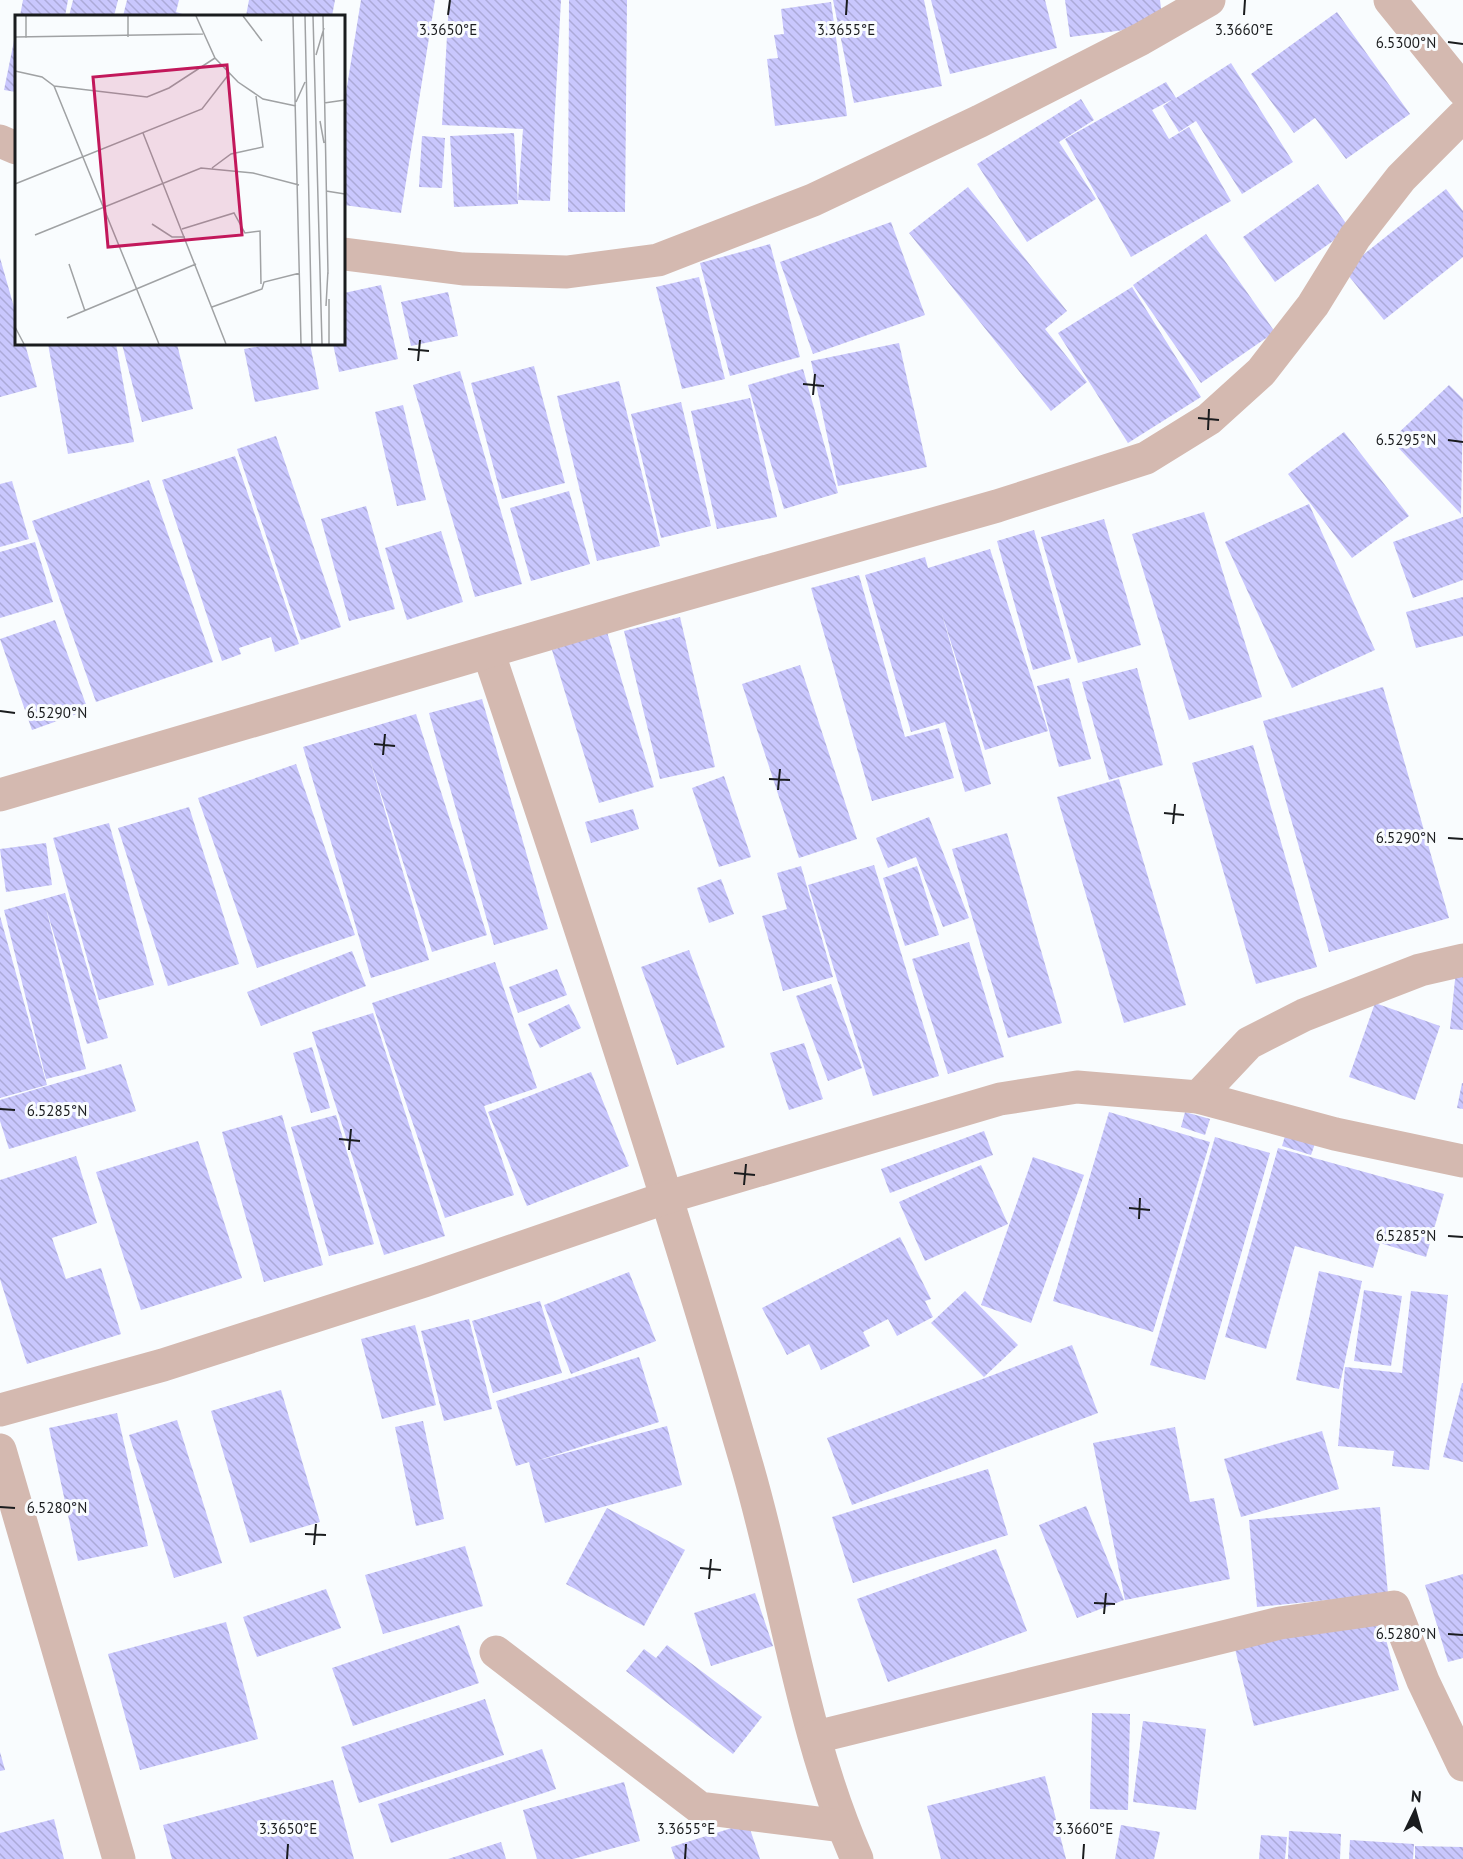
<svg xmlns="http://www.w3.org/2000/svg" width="1463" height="1859" font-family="'PT Sans',sans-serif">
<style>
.building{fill:url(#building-back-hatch)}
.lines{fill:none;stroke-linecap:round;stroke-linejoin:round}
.minor{stroke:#d4b9b0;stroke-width:33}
.ticks{fill:none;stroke:#1a1c1e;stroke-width:2}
.inset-road{fill:none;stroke:#a0a2a4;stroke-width:1.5}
.view{fill:#c2185b;fill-opacity:0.15;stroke:#c2185b;stroke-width:3}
.inset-edge{fill:none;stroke:#1a1c1e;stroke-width:3}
.ticks-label{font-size:15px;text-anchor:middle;fill:#1a1c1e;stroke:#f9fcfe;stroke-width:6;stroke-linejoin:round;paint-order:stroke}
</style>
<defs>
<pattern id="building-back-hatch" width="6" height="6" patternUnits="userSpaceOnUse" patternTransform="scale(1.5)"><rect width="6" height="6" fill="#c9c7fd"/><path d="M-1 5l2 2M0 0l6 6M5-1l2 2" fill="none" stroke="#acaad8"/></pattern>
</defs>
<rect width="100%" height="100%" fill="#f9fcfe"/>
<g class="building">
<path d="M23 0H68L65 16H20Z"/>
<path d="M73 0H118L114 16H69Z"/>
<path d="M127 0H179L176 12 189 16H123Z"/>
<path d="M249 0H335L332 16H246Z"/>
<path d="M361 0H435L401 213 344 205V105Z"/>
<path d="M449 0H561L550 201 518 200 523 129 442 125Z"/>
<path d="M569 0H627L625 212H568Z"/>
<path d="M833 0H924L942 86 854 103Z"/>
<path d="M931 0H1045L1057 48 950 74Z"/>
<path d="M1065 0H1160L1163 25 1070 37Z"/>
<path d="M831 2 847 116 775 126 767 59 778 58 774 35 784 34 781 9Z"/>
<path d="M1337 12 1410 114 1346 159 1315 118 1294 133 1251 74Z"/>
<path d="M15 36H16V92L4 90Z"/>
<path d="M1231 63 1293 162 1242 194 1196 121 1179 132 1163 106 1173 99 1152 110 1169 139 1189 127 1231 201 1131 257 1065 139 1166 82 1176 98Z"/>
<path d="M1081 99 1094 120 1059 142 1096 199 1027 242 977 164Z"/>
<path d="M514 133 518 204 454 207 450 136Z"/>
<path d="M422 136 445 138 442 188 419 187Z"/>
<path d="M1318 184 1350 229 1275 282 1243 237Z"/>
<path d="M968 187 1067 311 1045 329 1087 382 1051 411 909 233Z"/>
<path d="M1446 189 1463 211V257L1384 320 1344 270Z"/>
<path d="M891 222 925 315 813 354 780 262Z"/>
<path d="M1206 234 1275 332 1201 383 1133 285Z"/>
<path d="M770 244 800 357 730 376 700 263Z"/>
<path d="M0 258 16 314V344H25L37 387 0 397Z"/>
<path d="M699 277 725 379 682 389 656 287Z"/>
<path d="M381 285 398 359 339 372 333 344H344V293Z"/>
<path d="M1132 287 1201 397 1128 443 1058 333Z"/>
<path d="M448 292 458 336 411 346 401 302Z"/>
<path d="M899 343 927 467 838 486 811 361Z"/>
<path d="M48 344H116L134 442 68 454Z"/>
<path d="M122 344H177L193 409 142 422Z"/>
<path d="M271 344H310L319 389 255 402 244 349Z"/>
<path d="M534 366 565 483 502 499 471 383Z"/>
<path d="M803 369 838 493 784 509 748 385Z"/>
<path d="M460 371 522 584 475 597 413 385Z"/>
<path d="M619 381 660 546 597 561 557 396Z"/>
<path d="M1449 385 1463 399 1461 514 1391 440Z"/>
<path d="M750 398 777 517 717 529 691 411Z"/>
<path d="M681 402 711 526 661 538 631 414Z"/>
<path d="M403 405 426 500 397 506 375 412Z"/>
<path d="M1344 432 1409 516 1352 558 1288 474Z"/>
<path d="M276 436 341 627 301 640 237 449Z"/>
<path d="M235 456 299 644 275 652 271 637 239 648 241 654 222 661 162 480Z"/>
<path d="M149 480 213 662 96 702 32 521Z"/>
<path d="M12 481 29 539 0 547V484Z"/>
<path d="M569 491 590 564 531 581 510 508Z"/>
<path d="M1309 504 1375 650 1292 688 1225 542Z"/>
<path d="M366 506 395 609 349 621 321 519Z"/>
<path d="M1204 512 1262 697 1189 720 1132 534Z"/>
<path d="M1463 517V580L1413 598 1393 542Z"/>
<path d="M1104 519 1141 645 1078 663 1041 537Z"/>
<path d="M1034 530 1071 659 1033 670 997 541Z"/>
<path d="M441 531 463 602 407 620 385 548Z"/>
<path d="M35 542 53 602 0 618V552Z"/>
<path d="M990 549 1048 731 985 750 941 611 991 784 965 792 945 722 911 732 865 575 925 557 928 568Z"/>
<path d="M859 575 905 737 939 728 954 778 872 801 811 588Z"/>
<path d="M1463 597V636L1416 648 1406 612Z"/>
<path d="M680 617 715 767 660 779 624 631Z"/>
<path d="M55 620 88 710 32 730 0 639Z"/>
<path d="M607 632 654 787 599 803 552 650Z"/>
<path d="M800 665 857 839 799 858 742 684Z"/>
<path d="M1137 668 1163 765 1109 780 1082 682Z"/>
<path d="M1069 678 1091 759 1059 767 1037 686Z"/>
<path d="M1383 687 1449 918 1329 952 1263 721Z"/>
<path d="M482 699 548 929 494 945 429 713Z"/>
<path d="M416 714 487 935 432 952 369 757 429 960 371 978 303 747Z"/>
<path d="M1253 745 1317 967 1256 984 1192 763Z"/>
<path d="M296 764 355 935 257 968 198 798Z"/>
<path d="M724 776 751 857 719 867 692 788Z"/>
<path d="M1119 779 1186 1005 1124 1023 1057 797Z"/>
<path d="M189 807 239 964 168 986 118 828Z"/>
<path d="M633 809 639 829 591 843 585 822Z"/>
<path d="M929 817 969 918 943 927 916 857 888 868 876 838Z"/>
<path d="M109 823 154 985 99 1000 53 838Z"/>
<path d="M1007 833 1062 1023 1008 1038 952 849Z"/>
<path d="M46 843 52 885 6 892 0 849Z"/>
<path d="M874 865 939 1076 873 1096 808 885Z"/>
<path d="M801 866 833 977 783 991 762 916 787 909 777 873Z"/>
<path d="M917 866 939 935 905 946 883 878Z"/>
<path d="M721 879 734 914 709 923 697 888Z"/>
<path d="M65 893 108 1038 87 1044 46 908 86 1069 46 1079 4 910Z"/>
<path d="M0 916 47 1085 0 1098Z"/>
<path d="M969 942 1004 1057 948 1074 912 959Z"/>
<path d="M689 950 725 1047 677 1065 641 967Z"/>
<path d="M352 951 366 986 261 1026 247 992Z"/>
<path d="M495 962 537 1088 484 1106 514 1195 445 1218 372 1003Z"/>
<path d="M557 969 567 995 518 1013 509 987Z"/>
<path d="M1456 970 1463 971V1030L1450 1029Z"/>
<path d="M831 984 862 1068 828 1081 796 996Z"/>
<path d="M1375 1003 1440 1026 1415 1100 1349 1077Z"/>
<path d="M569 1004 581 1028 540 1048 528 1024Z"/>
<path d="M373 1013 445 1236 384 1255 312 1032Z"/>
<path d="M804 1043 823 1099 789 1110 770 1053Z"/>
<path d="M312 1047 330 1108 311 1113 293 1053Z"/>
<path d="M121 1064 136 1111 9 1149 0 1121V1100Z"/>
<path d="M591 1072 629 1166 527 1206 488 1112Z"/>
<path d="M1462 1083H1463V1109L1457 1108Z"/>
<path d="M1109 1112 1210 1142 1153 1332 1053 1301Z"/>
<path d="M1185 1112 1210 1119 1205 1135 1181 1127Z"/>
<path d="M282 1115 323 1265 264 1282 222 1132Z"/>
<path d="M336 1115 374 1244 329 1256 291 1127Z"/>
<path d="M1289 1123 1319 1132 1311 1155 1282 1146Z"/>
<path d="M984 1131 993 1155 890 1193 881 1169Z"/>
<path d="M1215 1137 1270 1153 1205 1380 1150 1365Z"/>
<path d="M198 1141 242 1278 141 1310 96 1172Z"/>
<path d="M1278 1148 1444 1194 1426 1257 1380 1243 1373 1268 1295 1246 1266 1349 1225 1337Z"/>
<path d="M76 1156 97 1223 52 1238 66 1279 101 1268 121 1334 27 1364 0 1279V1180Z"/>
<path d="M1033 1157 1084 1175 1031 1323 981 1305Z"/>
<path d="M981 1165 1008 1224 925 1261 899 1202Z"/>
<path d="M900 1237 931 1299 925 1301 933 1317 897 1336 888 1319 863 1332 870 1346 821 1370 809 1344 787 1355 762 1308Z"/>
<path d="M1319 1271 1362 1281 1339 1389 1296 1380Z"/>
<path d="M629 1272 656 1341 571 1374 544 1305Z"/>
<path d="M1364 1290 1402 1296 1391 1366 1354 1361Z"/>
<path d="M965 1291 1018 1345 984 1377 931 1323Z"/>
<path d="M1411 1291 1448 1295 1429 1470 1392 1466 1394 1451 1338 1446 1345 1367 1402 1373Z"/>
<path d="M540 1301 562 1373 493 1393 472 1321Z"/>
<path d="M469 1319 492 1409 444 1421 421 1331Z"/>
<path d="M415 1325 436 1405 382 1419 361 1339Z"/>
<path d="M1072 1345 1098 1413 852 1505 827 1438Z"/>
<path d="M639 1357 659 1422 536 1461 667 1426 682 1485 545 1523 529 1462 516 1466 496 1401Z"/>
<path d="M1462 1383H1463V1462L1443 1457Z"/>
<path d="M281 1390 320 1522 250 1543 211 1411Z"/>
<path d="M117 1413 148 1546 78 1561 49 1428Z"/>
<path d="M177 1420 222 1563 174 1578 129 1435Z"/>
<path d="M423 1421 444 1519 416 1526 395 1427Z"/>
<path d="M1175 1427 1190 1502 1214 1498 1230 1579 1125 1600 1093 1443Z"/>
<path d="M1322 1431 1339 1489 1241 1517 1224 1459Z"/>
<path d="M988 1469 1008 1535 853 1583 832 1517Z"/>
<path d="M1086 1506 1124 1600 1077 1618 1039 1525Z"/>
<path d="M1380 1507 1388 1594 1257 1607 1249 1520Z"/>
<path d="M607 1508 685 1550 644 1626 566 1584Z"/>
<path d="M465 1546 483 1606 383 1634 365 1575Z"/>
<path d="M996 1549 1027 1631 888 1682 857 1599Z"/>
<path d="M1463 1574V1658L1448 1662 1425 1585Z"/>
<path d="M326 1589 341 1628 257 1657 243 1617Z"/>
<path d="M755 1593 773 1646 711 1666 694 1613Z"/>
<path d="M1379 1612 1399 1690 1254 1726 1235 1649Z"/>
<path d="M226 1622 258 1739 140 1770 108 1654Z"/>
<path d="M459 1625 479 1683 353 1726 332 1668Z"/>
<path d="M667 1645 762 1717 733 1754 626 1671 644 1649 656 1658Z"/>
<path d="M485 1699 504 1755 359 1803 341 1747Z"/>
<path d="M1092 1713 1130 1714 1128 1810 1090 1809Z"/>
<path d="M1143 1721 1206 1729 1196 1810 1133 1802Z"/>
<path d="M542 1749 556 1789 391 1843 378 1804Z"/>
<path d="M0 1752 5 1770 0 1771Z"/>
<path d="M1045 1776 1066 1859H941L927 1806Z"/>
<path d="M333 1780 354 1859H172L163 1825Z"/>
<path d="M624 1782 640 1841 573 1859H537L523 1810Z"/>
<path d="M54 1819 64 1859H0V1833Z"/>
<path d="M748 1823 760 1859H675L671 1847Z"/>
<path d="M1121 1825 1160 1832 1154 1859H1115Z"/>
<path d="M1289 1831 1341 1834 1340 1859H1288Z"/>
<path d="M1261 1835 1287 1837 1285 1859H1259Z"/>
<path d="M1350 1840 1414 1844 1413 1859H1349Z"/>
<path d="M501 1842 506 1859H448Z"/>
<path d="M1415 1846 1463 1847V1859H1415Z"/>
</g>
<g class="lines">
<g class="minor">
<path d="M1390 0 1463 90"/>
<path d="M0 141 16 148"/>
<path d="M344 254 463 269 567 272 658 260 813 200 980 121 1141 39 1209 0"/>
<path d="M489 654C580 924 669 1195 748 1469 785 1597 803 1737 857 1859"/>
<path d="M0 795 637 608 997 506 1146 458 1209 419 1261 372 1313 305 1355 237 1401 178 1463 116"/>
<path d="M1198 1097 1249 1043 1304 1015 1420 970 1463 960"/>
<path d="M0 1410 163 1365 424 1281 668 1197 1000 1099 1077 1087 1198 1097 1335 1134 1463 1161"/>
<path d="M0 1450 119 1859"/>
<path d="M496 1652 700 1808 842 1826"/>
<path d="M816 1737 1280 1623 1394 1607 1423 1681 1463 1765"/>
</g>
</g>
<path class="ticks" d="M448 15 450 0M846 15 847 0M1244 15 1245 0M1448 42 1463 44M408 349 429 351M418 361 420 340M803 384 824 386M813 395 815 374M1198 418 1219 420M1208 430 1209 409M1448 440 1463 442M0 711 15 713M374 744 395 746M383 755 385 734M769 779 790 780M778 790 780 769M1164 813 1184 815M1173 824 1175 804M1448 838 1463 839M0 1109 15 1110M339 1139 360 1141M349 1150 351 1129M734 1173 755 1175M744 1185 746 1164M1129 1208 1150 1210M1139 1219 1140 1198M1448 1236 1463 1237M0 1507 15 1508M305 1534 326 1535M314 1545 316 1524M700 1568 721 1570M709 1579 711 1559M1094 1603 1115 1604M1104 1614 1106 1593M1448 1634 1463 1635M287 1859 288 1844M685 1859 686 1844M1083 1859 1084 1844"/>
<g transform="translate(15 15)">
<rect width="330" height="330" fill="#f9fcfe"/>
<path class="inset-road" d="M11 1V23M181 1 200 43 223 67 248 84 281 91M228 1 247 26M278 1 286 329M290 1 297 329M298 1 307 329M308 1 313 259M0 22 188 19M113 22V1M301 40 309 13M0 56 27 62 39 71 144 329M39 71 132 82 154 73 200 43M281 87 290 67M309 88 330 85M305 106 309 128M128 118 211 329M197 153 216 139 248 132 241 81M0 169 187 94 214 59M311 176 330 179M137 209 157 222H170M167 214 219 198 230 218 245 216 246 269M20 220 186 153 238 158 284 170M54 249 70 296M314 284V329M311 291 313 255M197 292 247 274 249 267 285 258M52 303 181 249M0 312 9 329"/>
<path class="view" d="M212 50 227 220 93 232 78 62Z"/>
<rect width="330" height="330" class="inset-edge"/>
</g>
<g class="ticks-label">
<text x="448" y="35">3.3650°E</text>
<text x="846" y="35">3.3655°E</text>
<text x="1244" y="35">3.3660°E</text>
<text x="1406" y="48">6.5300°N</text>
<text x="1406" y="445">6.5295°N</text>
<text x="57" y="718">6.5290°N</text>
<text x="1406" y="843">6.5290°N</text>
<text x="57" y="1116">6.5285°N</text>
<text x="1406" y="1241">6.5285°N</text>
<text x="57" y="1513">6.5280°N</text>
<text x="1406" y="1639">6.5280°N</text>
<text x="288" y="1834">3.3650°E</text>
<text x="686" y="1834">3.3655°E</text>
<text x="1084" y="1834">3.3660°E</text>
</g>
<g transform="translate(1415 1811) rotate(5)" stroke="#f9fcfe" stroke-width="4.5" paint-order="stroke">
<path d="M0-4.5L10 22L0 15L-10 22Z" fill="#1a1c1e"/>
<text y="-9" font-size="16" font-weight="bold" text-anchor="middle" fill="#1a1c1e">N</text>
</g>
</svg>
